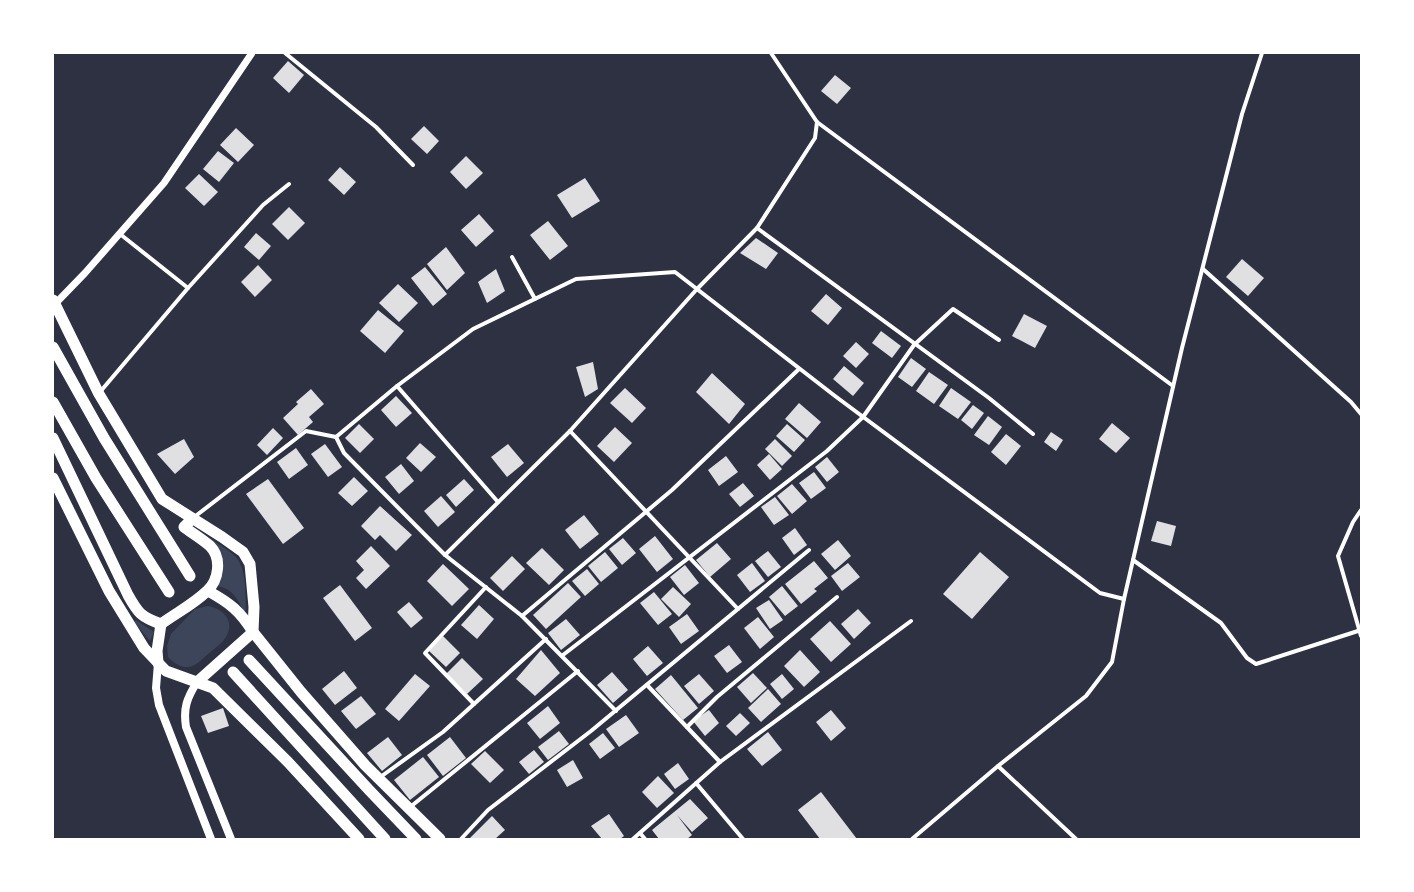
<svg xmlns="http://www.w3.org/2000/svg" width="1414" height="892" font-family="Roboto,sans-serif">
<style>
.green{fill:#3c4559}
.building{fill:#e0e0e3}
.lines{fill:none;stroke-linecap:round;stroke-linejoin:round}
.minor{stroke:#fff;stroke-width:4}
.tertiary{stroke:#fff;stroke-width:7}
.secondary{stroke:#fff;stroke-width:8}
.trunk{stroke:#fff;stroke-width:11}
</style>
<rect width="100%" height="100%" fill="#2d3142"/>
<g class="green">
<path d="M210 538C218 544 229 550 236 557 247 571 245 593 246 610L244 611C237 599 233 589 218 586 226 566 223 556 210 538Z"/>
<path d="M208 606C226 609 237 625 223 641 219 646 212 650 207 655 202 659 196 666 189 667 180 668 174 663 168 657L167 646 171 634 195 609Z"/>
<path d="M136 620 154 632 150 641 134 622Z"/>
</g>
<g class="building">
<path d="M288 61 304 75 289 93 273 78Z"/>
<path d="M835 75 851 88 837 104 821 91Z"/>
<path d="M424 126 439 141 427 154 411 139Z"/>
<path d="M236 128 254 145 238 162 220 145Z"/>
<path d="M218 151 234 163 219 182 203 169Z"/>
<path d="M466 156 483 173 466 189 450 172Z"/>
<path d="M340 167 356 182 344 195 328 180Z"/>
<path d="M199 174 218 192 204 206 185 188Z"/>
<path d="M585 178 600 201 572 218 557 195Z"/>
<path d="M289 207 305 223 288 240 272 224Z"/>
<path d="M479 214 494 231 476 247 461 230Z"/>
<path d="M548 221 568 246 550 260 530 235Z"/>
<path d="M256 233 271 246 259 260 244 247Z"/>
<path d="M756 238 778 253 766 269 740 253Z"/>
<path d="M446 247 465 273 447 290 427 264Z"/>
<path d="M1242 259 1264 278 1248 296 1226 277Z"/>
<path d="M258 265 272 280 255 297 241 282Z"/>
<path d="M425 267 447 294 433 306 411 278Z"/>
<path d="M496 269 505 291 487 303 478 282Z"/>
<path d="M398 284 418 303 399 322 379 303Z"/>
<path d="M826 294 842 308 828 325 811 311Z"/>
<path d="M378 310 404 331 385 353 360 331Z"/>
<path d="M1024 314 1047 326 1035 348 1012 336Z"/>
<path d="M881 331 901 346 892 358 872 343Z"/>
<path d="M856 342 869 354 856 368 843 356Z"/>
<path d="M911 358 926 369 912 387 898 377Z"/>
<path d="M593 362 598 389 585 397 576 367Z"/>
<path d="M844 366 864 383 853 396 833 379Z"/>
<path d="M929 372 948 385 934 404 916 391Z"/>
<path d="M712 373 745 404 729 424 696 392Z"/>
<path d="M625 388 646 408 632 423 610 403Z"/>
<path d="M951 388 971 402 958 419 939 406Z"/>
<path d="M311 389 324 404 309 417 313 422 298 435 283 418 298 404 296 402Z"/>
<path d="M396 396 412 413 396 427 381 410Z"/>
<path d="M799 403 821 422 807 438 785 419Z"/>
<path d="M973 405 984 413 972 429 961 420Z"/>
<path d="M988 416 1002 427 989 445 974 435Z"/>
<path d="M1112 423 1130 438 1116 453 1099 439Z"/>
<path d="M359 424 374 439 360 453 345 438Z"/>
<path d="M787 424 805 440 794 452 776 436Z"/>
<path d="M615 427 632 443 614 462 597 446Z"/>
<path d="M273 428 283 438 267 455 257 445Z"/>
<path d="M1051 432 1063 440 1056 451 1044 442Z"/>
<path d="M1006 434 1021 446 1006 465 991 452Z"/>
<path d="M184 439 194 457 175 474 157 454Z"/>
<path d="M775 439 792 456 782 466 765 449Z"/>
<path d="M420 443 436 457 421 472 406 458Z"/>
<path d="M325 444 342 467 328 477 311 454Z"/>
<path d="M508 444 524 463 507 477 491 457Z"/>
<path d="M296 448 308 465 289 479 277 462Z"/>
<path d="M769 454 782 469 770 480 757 465Z"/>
<path d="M726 456 738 472 719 486 708 470Z"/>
<path d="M827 457 839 472 827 482 815 467Z"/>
<path d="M401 464 414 481 399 494 385 477Z"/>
<path d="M814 472 826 488 811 499 799 483Z"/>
<path d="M354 477 368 491 352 506 338 493Z"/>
<path d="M268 479 304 528 283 544 246 494Z"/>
<path d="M464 479 474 490 456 507 446 495Z"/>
<path d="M743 483 754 496 740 507 729 494Z"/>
<path d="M792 484 807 501 792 514 777 496Z"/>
<path d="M441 496 455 512 438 527 424 511Z"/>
<path d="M775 497 789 515 774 525 761 507Z"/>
<path d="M380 506 412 535 396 551 380 535 375 540 361 526Z"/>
<path d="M584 515 599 534 580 549 565 530Z"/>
<path d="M1157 521 1176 526 1171 546 1151 541Z"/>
<path d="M795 528 807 545 794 555 782 538Z"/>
<path d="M655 536 673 559 657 572 639 549Z"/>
<path d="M623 538 636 553 622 565 609 549Z"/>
<path d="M838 540 851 556 835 570 821 554Z"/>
<path d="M717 543 731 559 710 577 696 560Z"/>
<path d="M371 546 390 566 366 589 356 578 364 570 356 561Z"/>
<path d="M542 548 564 570 549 585 526 563Z"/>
<path d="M768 551 781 567 768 577 755 561Z"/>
<path d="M605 552 618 568 601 582 588 566Z"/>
<path d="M980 552 1009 577 972 619 943 594Z"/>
<path d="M512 556 525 569 503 591 490 578Z"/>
<path d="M814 561 828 578 814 589 817 591 801 604 785 584Z"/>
<path d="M752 563 765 581 750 592 737 575Z"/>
<path d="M848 563 860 577 842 591 831 576Z"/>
<path d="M443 564 469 589 452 606 427 581Z"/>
<path d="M685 565 699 583 684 595 670 577Z"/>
<path d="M587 569 599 584 585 596 572 581Z"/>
<path d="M568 583 581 597 546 629 533 615Z"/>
<path d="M340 585 372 628 355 641 323 598Z"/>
<path d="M782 586 798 606 785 616 769 597Z"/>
<path d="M673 587 691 604 679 617 661 599Z"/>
<path d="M654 592 672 614 658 625 640 603Z"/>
<path d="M769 600 783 620 770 629 756 608Z"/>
<path d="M409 602 423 618 411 628 397 612Z"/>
<path d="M479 605 494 619 477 639 461 625Z"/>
<path d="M858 609 871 623 854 639 841 624Z"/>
<path d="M687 614 699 631 681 644 669 627Z"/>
<path d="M758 617 774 637 760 649 744 628Z"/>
<path d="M566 619 580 635 561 650 548 633Z"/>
<path d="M830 621 851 644 831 662 810 639Z"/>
<path d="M443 636 460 653 446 667 428 650Z"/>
<path d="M729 645 742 662 727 673 714 656Z"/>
<path d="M648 646 663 663 647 676 633 659Z"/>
<path d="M541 650 560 673 535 696 516 679Z"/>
<path d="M800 650 820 672 804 687 784 666Z"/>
<path d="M462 658 483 679 467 694 446 674Z"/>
<path d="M344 671 357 688 335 705 322 689Z"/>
<path d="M612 672 628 690 613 703 597 685Z"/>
<path d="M753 673 767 688 751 703 737 687Z"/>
<path d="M415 674 430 686 399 721 385 709Z"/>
<path d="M699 674 714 691 699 704 684 686Z"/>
<path d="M782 674 794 689 782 699 770 684Z"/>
<path d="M671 675 698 708 683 720 655 689Z"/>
<path d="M768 689 781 704 761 722 748 708Z"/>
<path d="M361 696 376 714 356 729 341 711Z"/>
<path d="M548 706 560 723 540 739 527 723Z"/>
<path d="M223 708 229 726 208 733 201 716Z"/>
<path d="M709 710 719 723 705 736 693 721Z"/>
<path d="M831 710 846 728 831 741 816 722Z"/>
<path d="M740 713 750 723 736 736 726 726Z"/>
<path d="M626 715 639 733 619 747 606 729Z"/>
<path d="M559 731 569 744 548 760 538 747Z"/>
<path d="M768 732 782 750 762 766 747 749Z"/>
<path d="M603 733 615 748 600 759 589 744Z"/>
<path d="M388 737 402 755 382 771 367 753Z"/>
<path d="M450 737 466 758 443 776 427 755Z"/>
<path d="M534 750 544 762 529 774 519 762Z"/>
<path d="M485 751 504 770 490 783 471 764Z"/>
<path d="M423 757 439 777 410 800 394 780Z"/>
<path d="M573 760 583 778 567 787 557 770Z"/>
<path d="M678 763 689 779 675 789 664 774Z"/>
<path d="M658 776 674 793 657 808 642 792Z"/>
<path d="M821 792 857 839H820L798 810Z"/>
<path d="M690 799 708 818 692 832 677 815 692 835 687 839H659L652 830Z"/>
<path d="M609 814 624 836 620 839H602L591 826Z"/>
<path d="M492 816 505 830 495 839H469Z"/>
</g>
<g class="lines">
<g class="minor">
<path d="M285 53 376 127 413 165"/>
<path d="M771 53 817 122 1173 386"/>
<path d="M757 228 989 398 1033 434"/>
<path d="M120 234 188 288"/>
<path d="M512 257 535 299"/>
<path d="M1203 269 1351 402 1361 414"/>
<path d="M397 386 498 502"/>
<path d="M100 392 188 288 263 205 289 184"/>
<path d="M570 431 738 609"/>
<path d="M336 437 344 453 445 555 522 616 616 711"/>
<path d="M1361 510 1353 522 1338 556 1361 636"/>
<path d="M193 518 306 431 336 437 397 386 473 329 576 279 675 272 835 396 1100 593 1124 599"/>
<path d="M445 555 570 431 697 289 757 228 815 138 817 122"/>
<path d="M1133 560 1221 623 1247 658 1256 664 1361 630"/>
<path d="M522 616 672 490 799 369"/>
<path d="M563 655 827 451 863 417 914 345 953 309 999 340"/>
<path d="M647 685 720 762"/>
<path d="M474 704 425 653 486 587"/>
<path d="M687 727 717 697 837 597"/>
<path d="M998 766 1076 839"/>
<path d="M379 778 443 732 546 639"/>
<path d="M696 783 743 839"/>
<path d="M409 808 578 671"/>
<path d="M640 833 645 839"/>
<path d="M461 839 488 810 591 731 809 550"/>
<path d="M633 839 720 762 911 621"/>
<path d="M912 839 998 766 1086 696 1112 662 1124 599 1182 348 1242 114 1262 53"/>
</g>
<path class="tertiary" d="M55 304 85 273 164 183 252 53"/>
<g class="secondary">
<path d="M158 663 156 688 159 705 211 839"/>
<path d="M197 682C187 698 183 708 186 727L231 839"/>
</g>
<g class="trunk">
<path d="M53 300 99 394 162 499 222 537 243 552 250 564 254 607 253 632 301 692 365 765 440 839"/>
<path d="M53 347 104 438 190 576"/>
<path d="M53 402 96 478 169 592"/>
<path d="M53 438 128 595C138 613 141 617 161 624 176 613 194 604 207 591 219 580 222 558 210 546 202 539 192 533 184 527L192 519"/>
<path d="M53 478 109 591 144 648 166 671 213 688 288 762 359 839"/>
<path d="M249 660 370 791 416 839"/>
<path d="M158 663 157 651 161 624"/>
<path d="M233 672 385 839"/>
<path d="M197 682 253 632C240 611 230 603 208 591"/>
</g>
</g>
<rect width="1414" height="892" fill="none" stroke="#ffffff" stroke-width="108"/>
</svg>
